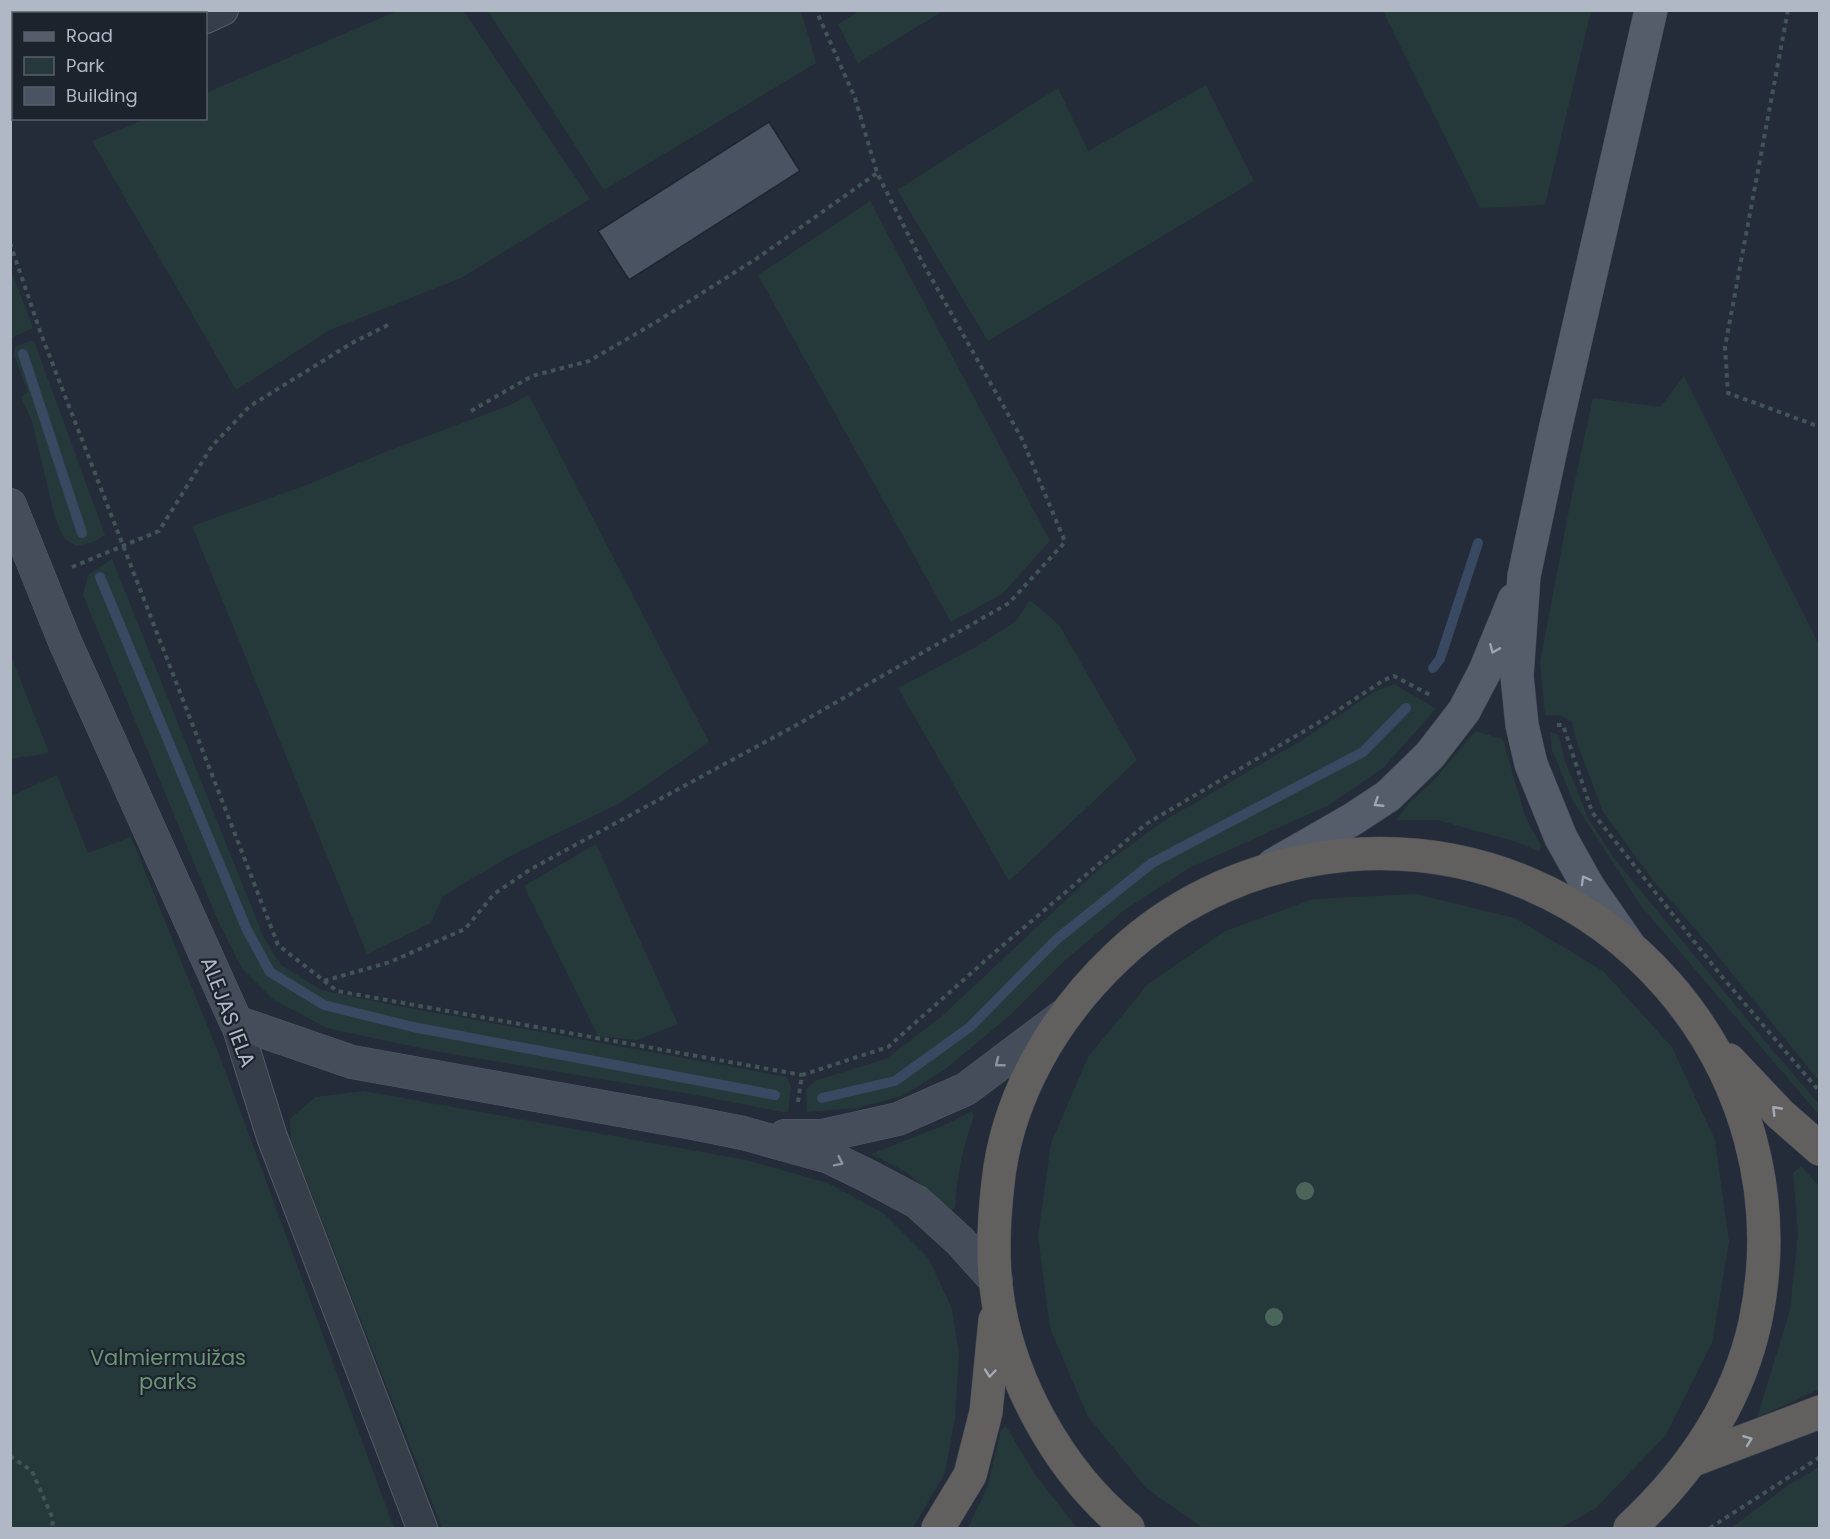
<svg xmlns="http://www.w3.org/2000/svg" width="1830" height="1539" font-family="Poppins,sans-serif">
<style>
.green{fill:#26393a}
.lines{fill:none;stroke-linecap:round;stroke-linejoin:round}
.stream{stroke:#394961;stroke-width:10}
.building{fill:#495362;stroke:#1e252f;stroke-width:1.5}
.minor-casing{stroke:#545b66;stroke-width:32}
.secondary-casing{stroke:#545b66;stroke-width:34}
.primary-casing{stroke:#404752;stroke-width:34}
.trunk-casing{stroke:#414853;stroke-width:34}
.path{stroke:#425457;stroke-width:4;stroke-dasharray:4.5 4.5;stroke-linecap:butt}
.minor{stroke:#363e49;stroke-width:30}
.secondary{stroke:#454d5b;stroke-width:33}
.primary{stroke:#545d69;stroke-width:33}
.trunk{stroke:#61605e;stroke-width:33}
.tree{fill:#4a6559}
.oneway{stroke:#9ea6b3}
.oneway2{stroke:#8b93a0}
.oneway3{stroke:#a5abb6}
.labels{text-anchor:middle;stroke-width:4.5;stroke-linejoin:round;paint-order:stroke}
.street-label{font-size:21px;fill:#b1b8c5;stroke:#1c232d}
.park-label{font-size:21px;fill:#6a9474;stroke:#1c232d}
</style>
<rect width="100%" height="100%" fill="#232c38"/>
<g class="green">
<path d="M861 10H943V11L858 63 838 24Z"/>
<path d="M397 11H464L590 199 461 278 330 330 236 390 92 141 145 119 206 118V93Z"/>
<path d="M488 11H801L816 63 604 190Z"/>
<path d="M1383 11H1591L1545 205 1480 208Z"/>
<path d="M1206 85 1254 181 988 341 897 190 1058 88 1088 151Z"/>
<path d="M870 201 1050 541 1002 594 951 622 758 275Z"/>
<path d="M10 267 33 328 11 338H10Z"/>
<path d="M34 341 105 535 94 542 76 546 64 538 55 518 32 421 21 397 28 392 14 355 15 347 27 342Z"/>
<path d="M1684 376 1819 645V1081L1709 945 1652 879 1603 812 1577 743 1572 722 1561 716 1545 715 1540 662 1572 494 1593 398 1660 407Z"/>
<path d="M529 395 709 742 620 803 512 855 443 896 431 923 367 954 192 526 304 486 390 450 510 405Z"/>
<path d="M112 559 264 938 281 965 321 990 387 1004 787 1077 791 1087 788 1113 690 1094 434 1051 327 1028 274 1000 241 967 218 921 83 595 88 575Z"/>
<path d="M1030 600 1059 625 1137 760 1009 881 898 688 974 648 1016 621Z"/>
<path d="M11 656 49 753 11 759Z"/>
<path d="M1394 684 1436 709 1383 768 1327 806 1189 868 1123 911 1060 965 1008 1017 943 1071 902 1096 856 1108 807 1112 806 1089 817 1080 886 1059 941 1017 1101 867 1162 822 1304 739 1374 692Z"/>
<path d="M1475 731 1503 739 1525 816 1541 846 1539 852 1520 843 1437 820H1396L1409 803 1434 780Z"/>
<path d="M1550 732 1559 735 1564 758 1588 818 1613 857 1774 1052 1819 1104V1115L1642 907 1573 801 1552 750Z"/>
<path d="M57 775 88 853 131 837 224 1067 394 1528H11V796Z"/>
<path d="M596 844 678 1024 637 1040 598 1036 524 886Z"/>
<path d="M1416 894 1515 918 1603 971 1672 1047 1715 1140 1729 1242 1712 1343 1666 1435 1595 1509 1560 1528H1203L1146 1488 1087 1415 1050 1328 1038 1236 1051 1143 1088 1057 1148 984 1225 931 1313 899Z"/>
<path d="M364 1091 746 1160 828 1183 883 1213 929 1259 952 1309 959 1354 955 1418 945 1473 913 1528H442L291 1141 290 1119 315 1097Z"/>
<path d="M972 1111 974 1116C963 1147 957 1175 955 1207L951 1211 906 1172 871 1154 945 1125Z"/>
<path d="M1801 1166 1819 1186V1389L1757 1418 1790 1310 1798 1234 1793 1173Z"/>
<path d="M1006 1426 1034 1473 1077 1528H968L988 1485 1001 1430Z"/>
<path d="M1819 1467V1528H1731L1787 1486Z"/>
</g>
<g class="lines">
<g class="stream">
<path d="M23 354 82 533"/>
<path d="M100 577 247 930 270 972 324 1005 413 1027 775 1095"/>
<path d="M1433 668 1440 659 1478 543"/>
<path d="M822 1098 895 1081 970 1027 1057 939 1152 863 1363 752 1406 708"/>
</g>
</g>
<path class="building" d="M769 122 800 171 629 280 598 231Z"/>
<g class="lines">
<g class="minor-casing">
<g id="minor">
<path d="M206 18 223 10"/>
<path d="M10 104 14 102"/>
<path d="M236 1022 272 1137 422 1528"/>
</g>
</g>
<g class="secondary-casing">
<g id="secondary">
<path d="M10 505 65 642 236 1022 352 1062 693 1123 743 1133 829 1157 868 1176 917 1202 960 1241 996 1281"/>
<path d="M785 1136H822L898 1119 966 1089 1063 1016"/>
</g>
</g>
<g class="primary-casing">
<g id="primary">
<path d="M1273 865 1353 819 1388 796 1430 755 1464 711 1484 673 1514 600"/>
<path d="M1628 944 1589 888 1561 838 1531 764 1522 725 1517 676 1524 576 1555 430 1651 10"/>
</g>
</g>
<g class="trunk-casing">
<g id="trunk">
<path d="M1729 1060 1780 1114 1820 1149"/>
<path d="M1693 1460 1820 1412"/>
<path d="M938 1528 970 1475 986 1412 995 1320"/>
<path d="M1128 1528C1058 1471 1006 1376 996 1286 992 1252 994 1218 998 1183 1007 1096 1055 1015 1118 956 1180 897 1261 863 1346 855 1606 833 1809 1069 1755 1323 1737 1405 1690 1472 1630 1528"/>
</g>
</g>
<g class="path">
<path d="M1788 10 1725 347 1728 393 1820 427"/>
<path d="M10 243 41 334 278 945 337 991 802 1075"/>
<path d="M471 411 532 376 589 361 653 324 759 257 877 173"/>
<path d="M72 567 159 531 212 446 250 406 352 343 392 323"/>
<path d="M1557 725H1563L1592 812 1723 978 1820 1092"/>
<path d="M324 981 390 962 465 929 494 894 531 869 802 722 1009 603 1065 542 1022 439 920 258 877 173 855 98 816 10"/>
<path d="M798 1102 802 1075 888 1047 995 952 1146 824 1323 720 1384 680 1394 676 1432 696"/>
<path d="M10 1456 32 1471 53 1519 52 1528"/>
<path d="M1710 1528 1820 1457"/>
</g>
<use href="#minor" class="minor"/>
<use href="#secondary" class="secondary"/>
<use href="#primary" class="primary"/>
<use href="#trunk" class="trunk"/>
</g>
<g class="tree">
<circle cx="1305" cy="1191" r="9"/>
<circle cx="1274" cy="1317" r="9"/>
</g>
<defs><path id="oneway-chevron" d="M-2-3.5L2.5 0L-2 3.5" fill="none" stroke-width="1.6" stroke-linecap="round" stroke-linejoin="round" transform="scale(1.5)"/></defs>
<g class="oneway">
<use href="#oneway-chevron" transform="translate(1494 649) rotate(113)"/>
<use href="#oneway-chevron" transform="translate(1378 803) rotate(147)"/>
<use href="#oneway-chevron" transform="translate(1585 880) rotate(-119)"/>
</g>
<g class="oneway2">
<use href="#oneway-chevron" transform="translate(999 1063) rotate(142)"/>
<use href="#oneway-chevron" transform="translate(839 1162) rotate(26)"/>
</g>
<g class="oneway3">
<use href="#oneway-chevron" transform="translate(1776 1110) rotate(-134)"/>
<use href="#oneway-chevron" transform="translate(990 1373) rotate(95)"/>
<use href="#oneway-chevron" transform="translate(1748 1440) rotate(-21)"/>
</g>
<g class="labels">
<g class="street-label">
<text transform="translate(228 1012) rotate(69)" y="7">ALEJAS IELA</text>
</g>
<g class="park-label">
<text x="168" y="1365">Valmiermuižas<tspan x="168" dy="24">parks</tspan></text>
</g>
</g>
<rect width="1830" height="1539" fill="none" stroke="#b1b8c5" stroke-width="24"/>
<rect x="12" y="12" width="195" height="108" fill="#1c232d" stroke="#585f6a" stroke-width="1.5"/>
<rect x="24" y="32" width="30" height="9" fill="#545d69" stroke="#585f6a" stroke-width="1.5"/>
<text x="66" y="42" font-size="18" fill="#b1b8c5">Road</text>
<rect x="24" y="57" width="30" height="18" fill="#26393a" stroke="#585f6a" stroke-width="1.5"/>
<text x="66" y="72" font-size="18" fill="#b1b8c5">Park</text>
<rect x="24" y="87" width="30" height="18" fill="#495362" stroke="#585f6a" stroke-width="1.5"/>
<text x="66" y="102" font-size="18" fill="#b1b8c5">Building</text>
</svg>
